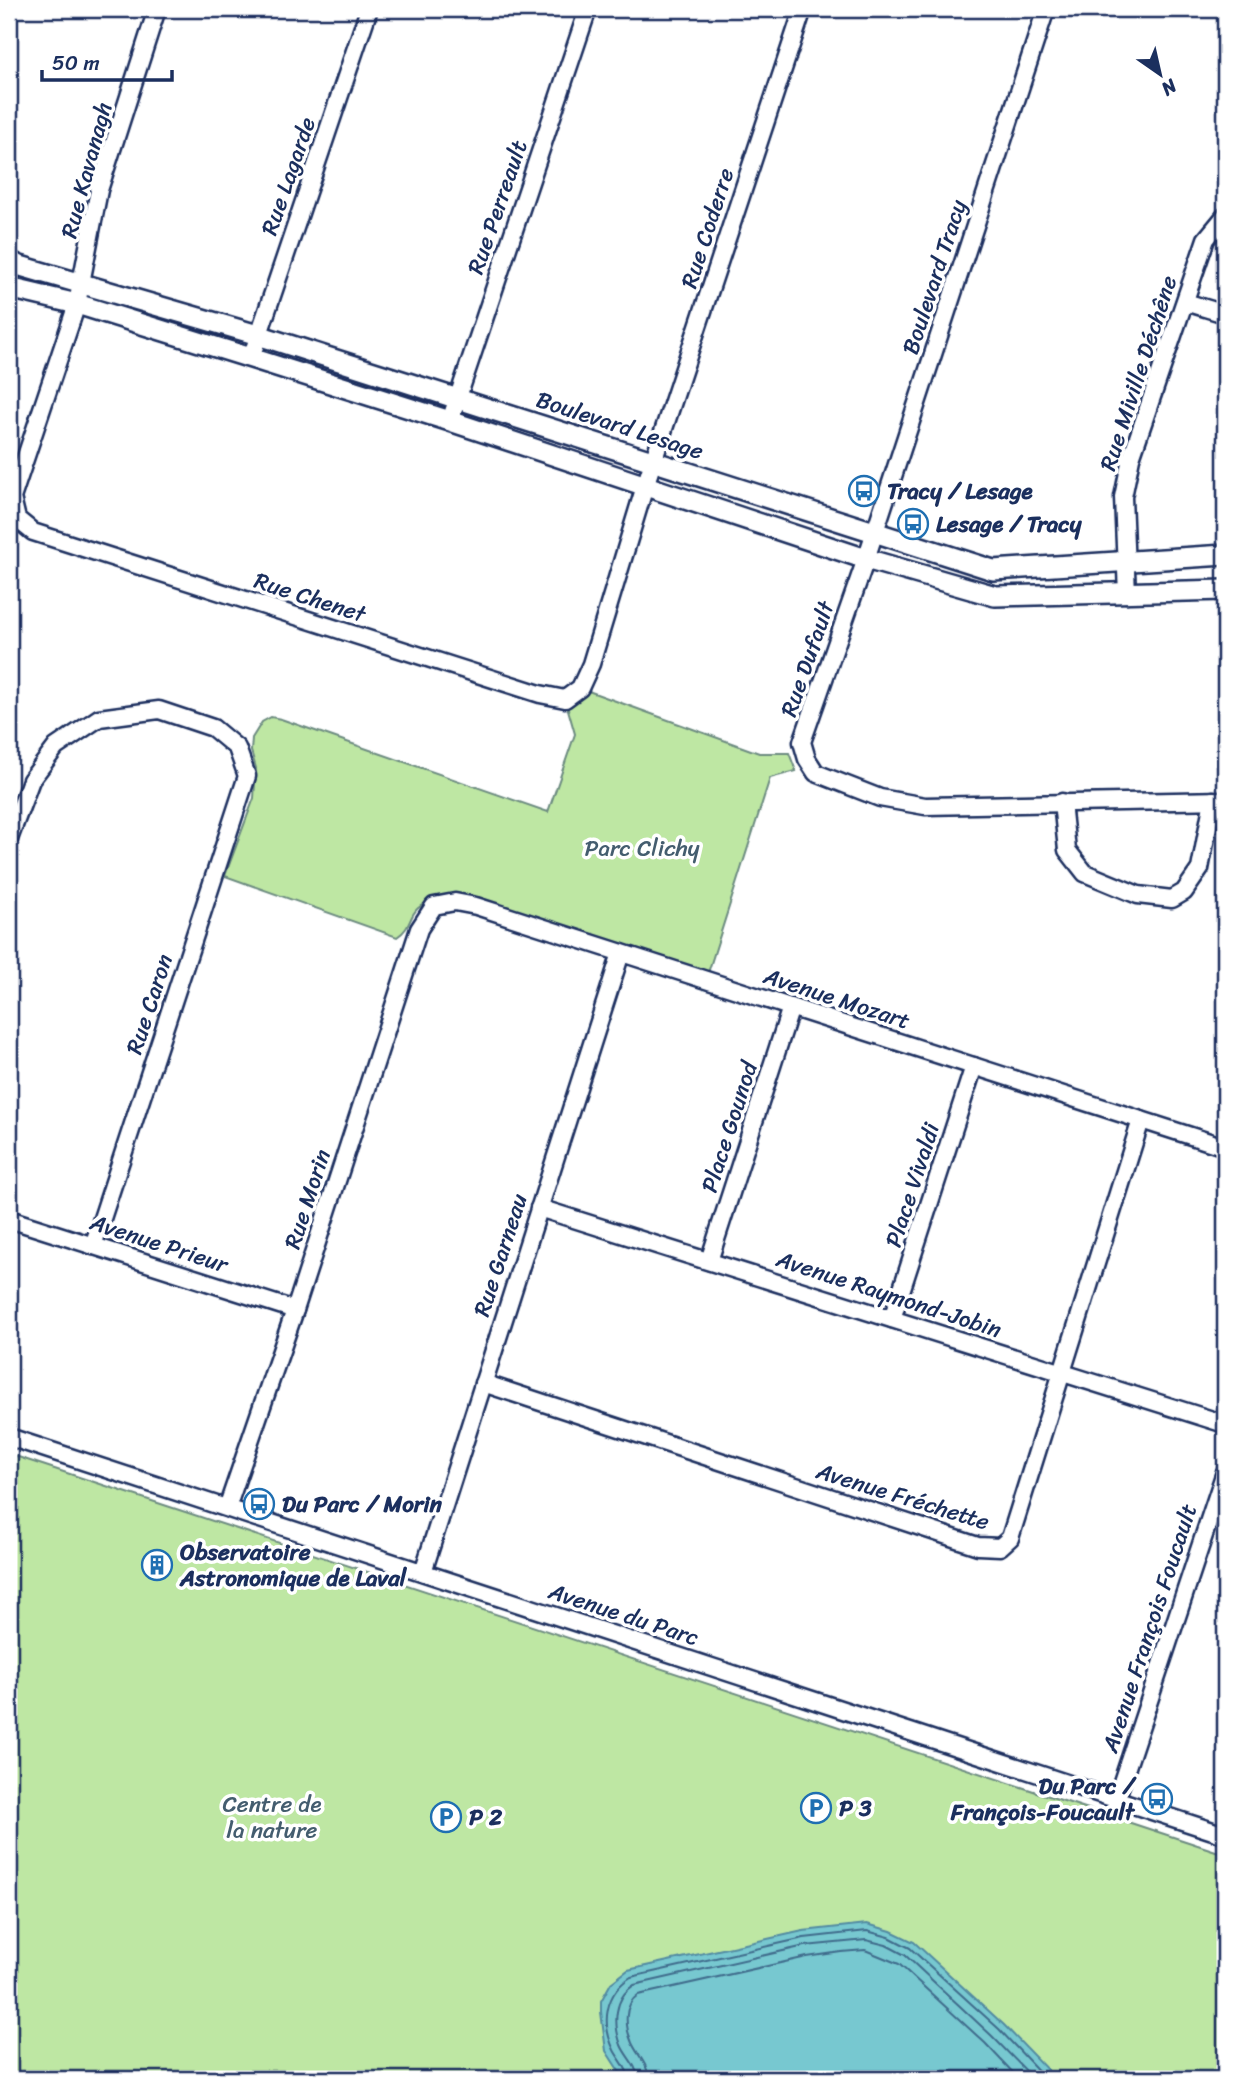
<svg xmlns="http://www.w3.org/2000/svg" width="1234" height="2088" font-family="Sriracha,sans-serif">
<style>
.green{fill:#bee7a3;stroke:#6c8b80;stroke-width:2}
.water{fill:#77c8d0;stroke:#528ba2;stroke-width:2}
.lines{fill:none;stroke-linecap:round;stroke-linejoin:round}
.shore{stroke:#406c8c;stroke-width:2}
.minor-casing{stroke:#1b2f5e;stroke-width:21}
.tertiary-casing{stroke:#1b2f5e;stroke-width:24}
.minor{stroke:#fff;stroke-width:16}
.tertiary{stroke:#fff;stroke-width:19}
.labels{text-anchor:middle;stroke-width:7;stroke-linejoin:round;paint-order:stroke}
.street-label{font-size:23px;fill:#1b2f5e;stroke:#fff}
.poi-label{font-size:23px;font-weight:bold;fill:#1b2f5e;stroke:#fff;text-anchor:start}
.park-label{font-size:23px;fill:#445d6f;stroke:#fff}
</style>
<rect width="100%" height="100%" fill="#fff"/>
<filter id="ink" filterUnits="userSpaceOnUse"><feTurbulence type="fractalNoise" baseFrequency=".0143" numOctaves="2"/><feDisplacementMap in="SourceGraphic" scale="14" xChannelSelector="R" yChannelSelector="G"/><feConvolveMatrix kernelMatrix="1 2 1 2 8 2 1 2 1" color-interpolation-filters="sRGB"/></filter>
<g filter="url(#ink)">
<g class="green">
<path d="M580 688 759 753H789L796 771 770 778 707 976 439 898C402 909 418 923 397 937L225 876 254 798 256 768 251 751 252 738 262 722 271 717 281 719 548 812 575 734 565 699Z"/>
<path d="M9 1454 1225 1854V2079H9Z"/>
</g>
<path class="water" d="M867 1924 891 1931 914 1942 1004 2025 1056 2079H624L606 2051 601 2012V2001L611 1983 628 1970 803 1931Z"/>
<g class="lines">
<g class="shore">
<path d="M629 2079C628 2068 619 2060 614 2050 601 2023 605 1993 631 1977L804 1938 867 1931 889 1937 910 1948 999 2029 1046 2079"/>
<path d="M638 2079C637 2065 626 2057 621 2045 613 2023 614 1998 634 1985L805 1946 866 1940 886 1945 905 1955 992 2036 1034 2079"/>
<path d="M649 2079C648 2064 638 2056 632 2043 625 2027 623 2005 638 1995L807 1957 841 1952 865 1950 899 1964 985 2043 1019 2079"/>
</g>
<g class="minor-casing">
<g id="minor">
<path d="M157 9 99 190 77 304 12 498 17 519 33 532 540 694 565 699 580 688 591 664 645 486 803 9"/>
<path d="M1046 9 866 559 802 742 807 759 816 773 880 798 925 806 1225 800"/>
<path d="M1185 302 1225 314"/>
<path d="M251 358 369 9"/>
<path d="M450 421 588 9"/>
<path d="M1127 594 1123 497 1131 458 1206 239 1225 216"/>
<path d="M1062 802 1067 850 1085 873 1138 895 1172 899 1184 892 1200 869 1213 800"/>
<path d="M9 839 31 780 56 747 99 718 159 710 213 728 237 748 247 776 93 1246"/>
<path d="M539 1208 1225 1424"/>
<path d="M9 1219 295 1310"/>
<path d="M709 1261 791 1007"/>
<path d="M892 1319 974 1066"/>
<path d="M483 1383 978 1546 1000 1547 1010 1538 1141 1120"/>
<path d="M9 1437 1225 1835"/>
<path d="M227 1508 295 1310 419 929 434 906 455 902 476 906 1225 1147"/>
<path d="M423 1572 621 953"/>
<path d="M1116 1800 1225 1472"/>
</g>
</g>
<g class="tertiary-casing">
<g id="tertiary">
<path d="M9 260 17 265 258 335 993 570 1225 555"/>
<path d="M9 288 77 304 251 358 450 421 866 559 995 596 1225 590"/>
</g>
</g>
<use href="#minor" class="minor"/>
<use href="#tertiary" class="tertiary"/>
</g>
</g>
<defs>
<g id="bus-ring" transform="scale(1.575)"><circle r="9.5" fill="#fff" stroke="#1f6fb2" stroke-width="1.5"/><path d="M-5-6H5V4H4V6H2V4H-2V6H-4V4H-5ZM-3.5-4V0h7V-4ZM-3.5 1.2v1.5H-2V1.2ZM2 1.2v1.5H3.5V1.2Z" fill="#1f6fb2"/></g>
<g id="building-ring" transform="scale(1.575)"><circle r="9.5" fill="#fff" stroke="#1f6fb2" stroke-width="1.5"/><path d="M-4-6H4V6H1V3H-1V6H-4ZM-2.5-4.3h1.7v1.8h-1.7ZM.8-4.3h1.7v1.8H.8ZM-2.5-1h1.7V.8h-1.7ZM.8-1h1.7V.8H.8Z" fill="#1f6fb2"/></g>
<g id="parking-ring" transform="scale(1.575)"><circle r="9.5" fill="#fff" stroke="#1f6fb2" stroke-width="1.5"/><path d="M-3.5-5.5H1a3.5 3.5 0 0 1 0 7H-1V5.5H-3.5ZM-1-3.4V-.6H.8a1.4 1.4 0 0 0 0-2.8Z" fill="#1f6fb2"/></g>
</defs>
<g fill-rule="evenodd">
<use href="#bus-ring" x="864" y="491"/>
<use href="#bus-ring" x="913" y="524"/>
<use href="#bus-ring" x="259" y="1504"/>
<use href="#building-ring" x="157" y="1565"/>
<use href="#bus-ring" x="1157" y="1799"/>
<use href="#parking-ring" x="816" y="1808"/>
<use href="#parking-ring" x="446" y="1817"/>
</g>
<g class="labels">
<g class="street-label">
<text transform="translate(86 170) rotate(-75)" y="8">Rue Kavanagh</text>
<text transform="translate(288 176) rotate(-71)" y="8">Rue Lagarde</text>
<text transform="translate(497 207) rotate(-71)" y="8">Rue Perreault</text>
<text transform="translate(707 228) rotate(-72)" y="8">Rue Coderre</text>
<text transform="translate(934 277) rotate(-72)" y="8">Boulevard Tracy</text>
<text transform="translate(1138 373) rotate(-72)" y="8">Rue Miville Déchêne</text>
<text transform="translate(620 425) rotate(18)" y="8">Boulevard Lesage</text>
<text transform="translate(310 597) rotate(18)" y="8">Rue Chenet</text>
<text transform="translate(807 659) rotate(-71)" y="8">Rue Dufault</text>
<text transform="translate(837 998) rotate(18)" y="8">Avenue Mozart</text>
<text transform="translate(149 1004) rotate(-72)" y="8">Rue Caron</text>
<text transform="translate(729 1127) rotate(-72)" y="8">Place Gounod</text>
<text transform="translate(912 1185) rotate(-72)" y="8">Place Vivaldi</text>
<text transform="translate(307 1199) rotate(-72)" y="8">Rue Morin</text>
<text transform="translate(159 1243) rotate(18)" y="8">Avenue Prieur</text>
<text transform="translate(500 1255) rotate(-72)" y="8">Rue Garneau</text>
<text transform="translate(889 1294) rotate(18)" y="8">Avenue Raymond-Jobin</text>
<text transform="translate(903 1496) rotate(17)" y="8">Avenue Fréchette</text>
<text transform="translate(624 1614) rotate(18)" y="8">Avenue du Parc</text>
<text transform="translate(1149 1628) rotate(-72)" y="8">Avenue François Foucault</text>
</g>
<g class="poi-label">
<text x="887" y="499">Tracy / Lesage</text>
<text x="936" y="532">Lesage / Tracy</text>
<text x="282" y="1512">Du Parc / Morin</text>
<text x="180" y="1560">Observatoire<tspan x="180" dy="26">Astronomique de Laval</tspan></text>
<text x="1134" y="1794" text-anchor="end">Du Parc /<tspan x="1134" dy="26">François-Foucault</tspan></text>
<text x="839" y="1816">P 3</text>
<text x="469" y="1825">P 2</text>
</g>
<g class="park-label">
<text x="642" y="856">Parc Clichy</text>
<text x="272" y="1812">Centre de<tspan x="272" dy="26">la nature</tspan></text>
</g>
</g>
<rect width="1234" height="2088" fill="none" stroke="#fff" stroke-width="35"/>
<rect x="18" y="18" width="1199" height="2053" fill="none" stroke="#1b2f5e" stroke-width="2.5" filter="url(#ink)"/>
<g transform="translate(1160 74) rotate(146)" stroke="#ffffff" stroke-width="5" paint-order="stroke">
<path d="M0-5L12 26L0 18L-12 26Z" fill="#1b2f5e"/>
<text y="-10" font-size="19" font-weight="bold" text-anchor="middle" fill="#1b2f5e">N</text>
</g>
<path d="M42 70v10h130v-10" fill="none" stroke="#1b2f5e" stroke-width="3.5"/>
<text x="52" y="70" font-size="21" fill="#1b2f5e" stroke="#ffffff" stroke-width="5" paint-order="stroke">50 m</text>
</svg>
